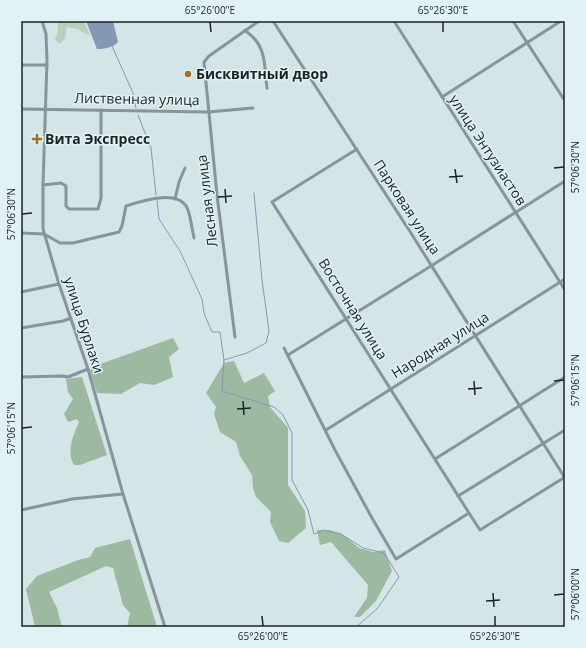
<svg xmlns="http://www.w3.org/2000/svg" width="586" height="648" font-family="'Open Sans',sans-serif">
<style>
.green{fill:#b9d0bd}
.forest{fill:#9bbaa0}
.water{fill:#8298b5}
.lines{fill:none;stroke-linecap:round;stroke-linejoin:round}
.stream{stroke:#8298b5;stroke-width:1}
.minor{stroke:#85959d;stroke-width:3}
.ticks{fill:none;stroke:#1c2323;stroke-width:1.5}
.poi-dot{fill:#a5712a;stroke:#e0f2f4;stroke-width:1.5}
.labels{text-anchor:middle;stroke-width:3;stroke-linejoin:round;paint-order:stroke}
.poi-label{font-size:14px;font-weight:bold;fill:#1c2323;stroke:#e0f2f4;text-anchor:start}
.street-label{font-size:14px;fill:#1c2323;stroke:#e0f2f4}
.neatline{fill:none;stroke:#1c2323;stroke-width:1.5}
.ticks-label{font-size:10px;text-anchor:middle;fill:#1c2323}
</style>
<rect width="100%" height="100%" fill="#d3e5e6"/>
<path class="green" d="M58 21H84L90 36 77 29 67 27 65 39 59 44 55 39 58 32Z"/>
<g class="forest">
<path d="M173 338 179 349 169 357 173 377 154 385 140 383 121 394 97 393 90 371 92 367Z"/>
<path d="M234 361 244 383 264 373 275 391 268 396 270 407 288 428V485L305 511 306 528 288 543 279 541 270 522 271 512 256 497 253 488 252 475 240 456 236 442 220 432 214 414 216 407 206 393 224 363Z"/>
<path d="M82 377 107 455 80 465H74C66 451 73 436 79 422L77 419 68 422 64 414 73 399 68 392 66 379Z"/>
<path d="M317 530H329L342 534 359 548 373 552 385 550 392 571 376 601 360 617H354L367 598 368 585 331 542 320 545Z"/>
<path d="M130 539 157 627H127L130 613 123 605 113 568 106 566 49 592 57 608 62 627H35L26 589 37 576 78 560 90 557 95 548Z"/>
</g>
<path class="water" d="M86 21H113L118 42C113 48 104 49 97 49Z"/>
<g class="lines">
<g class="stream">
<path d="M112 46 133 93 136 108"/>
<path d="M138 115 151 148 156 195"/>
<path d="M157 200 159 219 180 251 202 299 204 313 212 332H220L224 360 222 391 274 407 283 415 292 433V480L308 510 314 534 324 530 341 534 363 548 384 553 399 577 377 609 356 627"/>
<path d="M224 360 247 353 266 343 269 331 262 280 254 193"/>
</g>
<g class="minor">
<path d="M42 21 46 34 47 60 43 185V229L59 284 88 369 123 494 165 627"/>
<path d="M273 21 409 230 565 478"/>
<path d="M394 21 565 290"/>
<path d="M513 21 565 101"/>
<path d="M245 30C249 34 254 37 257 42 266 54 265 74 267 88"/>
<path d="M21 65H47"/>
<path d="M442 97 561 21"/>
<path d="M21 109 208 112 253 108"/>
<path d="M357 149 272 202 469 513 480 530 565 477"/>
<path d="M43 185 61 183 66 186V206L69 209H98L101 198V110"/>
<path d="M175 199 179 182 185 168"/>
<path d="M21 233 44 234 60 243H73L119 232 122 226 126 206C142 201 180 188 188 210 191 219 192 229 194 238"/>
<path d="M21 292 59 284"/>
<path d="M21 328 63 321 71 318"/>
<path d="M235 337 217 195 204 62 209 56 259 21"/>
<path d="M284 348 335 450 372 518 396 559 469 513"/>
<path d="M288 355 431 266 565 181"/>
<path d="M21 377 62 376 68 377 88 369"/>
<path d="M326 430 565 279"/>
<path d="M435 459 565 377"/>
<path d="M458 496 565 430"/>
<path d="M21 510 72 499 123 494"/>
</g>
</g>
<path class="ticks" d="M210 22 211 32M443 22V32M554 168 564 167M455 169 457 183M449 177 463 176M225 189 226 203M218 197 232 196M22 214 32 213M474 381 475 395M554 381 564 380M468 389 482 388M243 401 244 415M237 409 251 408M22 428 32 427M493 593 494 607M554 595 564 594M486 601 500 600M262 616 263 626M495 616V626"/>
<g class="poi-dot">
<circle cx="188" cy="74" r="4"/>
<path d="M35 133h4v4h4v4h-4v4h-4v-4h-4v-4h4z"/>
</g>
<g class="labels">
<g class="poi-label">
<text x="196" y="79">Бисквитный двор</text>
<text x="45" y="144">Вита Экспресс</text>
</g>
<g class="street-label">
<text transform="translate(137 99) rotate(1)" y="5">Лиственная улица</text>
<text transform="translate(488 150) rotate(57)" y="5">улица Энтузиастов</text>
<text transform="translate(207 201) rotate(-97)" y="5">Лесная улица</text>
<text transform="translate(407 207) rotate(57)" y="5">Парковая улица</text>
<text transform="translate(353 309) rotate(58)" y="5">Восточная улица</text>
<text transform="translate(84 325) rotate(72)" y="5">улица Бурлаки</text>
<text transform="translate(440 345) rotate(-32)" y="5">Народная улица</text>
</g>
</g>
<rect width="586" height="648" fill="none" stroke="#e0f2f4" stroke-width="44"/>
<rect x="22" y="22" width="542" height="604" class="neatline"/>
<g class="ticks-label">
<text x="210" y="14">65°26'00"E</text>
<text x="443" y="14">65°26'30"E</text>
<text transform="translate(575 167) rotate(-90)" y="4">57°06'30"N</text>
<text transform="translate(11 214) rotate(-90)" y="4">57°06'30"N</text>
<text transform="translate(575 380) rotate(-90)" y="4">57°06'15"N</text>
<text transform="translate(11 428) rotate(-90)" y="4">57°06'15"N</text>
<text transform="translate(575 594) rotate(-90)" y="4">57°06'00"N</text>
<text x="263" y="640">65°26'00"E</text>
<text x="495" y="640">65°26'30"E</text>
</g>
</svg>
